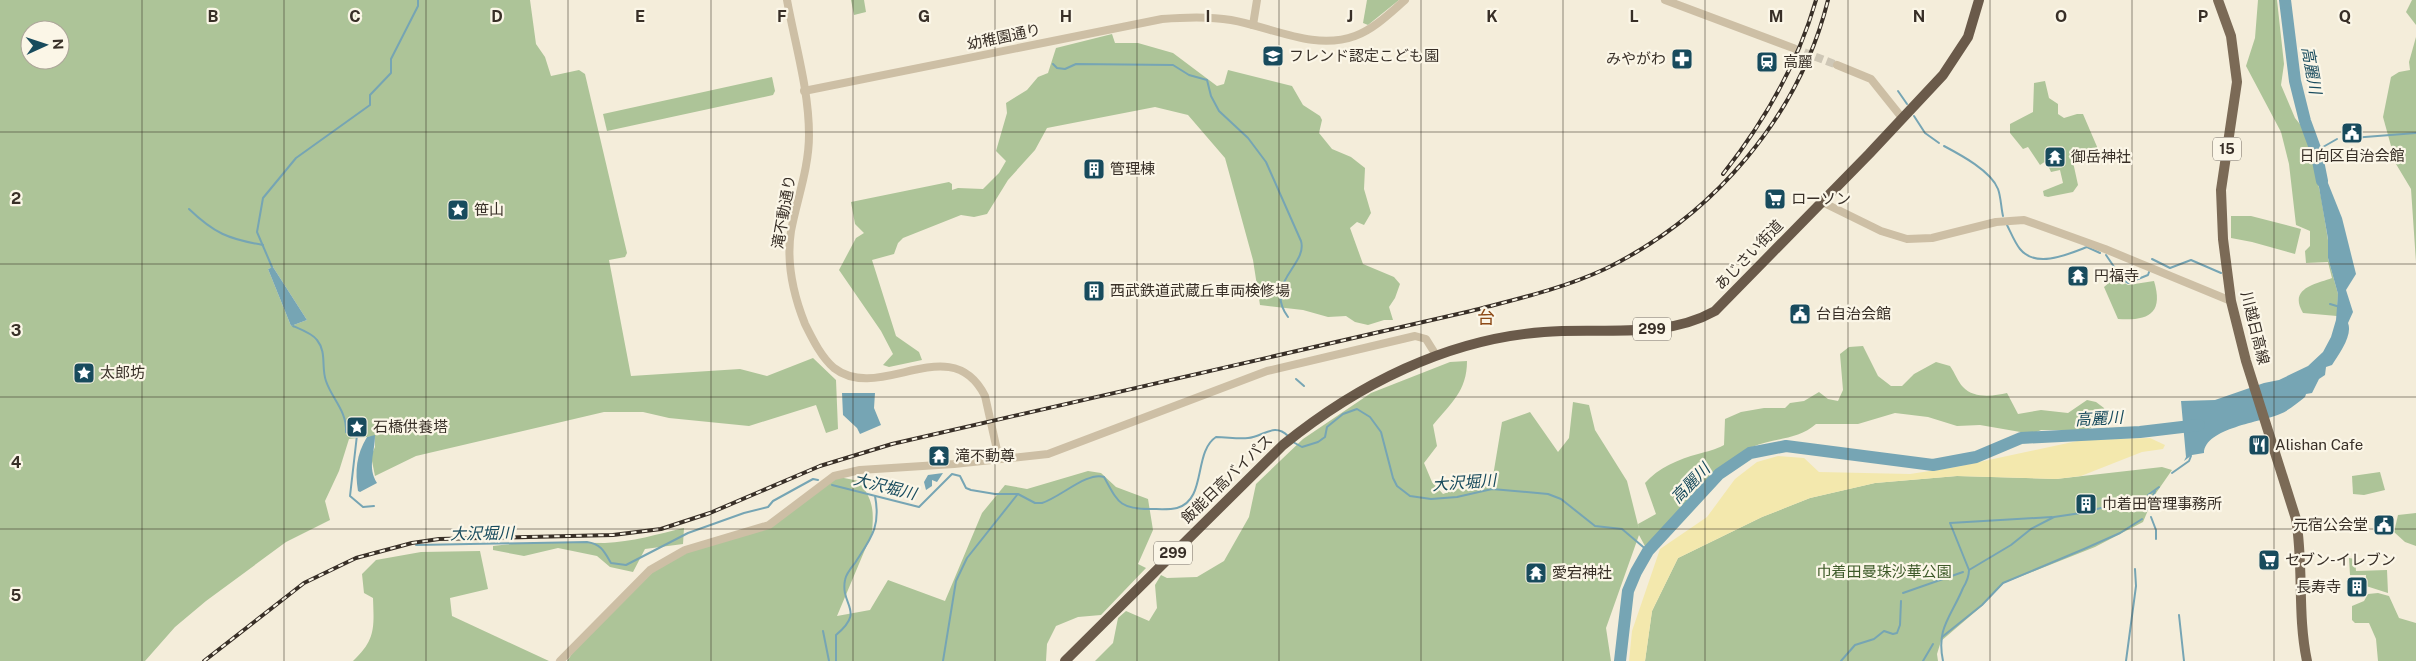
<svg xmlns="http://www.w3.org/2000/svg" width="2416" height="661" font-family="'Public Sans','Noto Sans JP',sans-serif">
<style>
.green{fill:#adc498;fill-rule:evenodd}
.sand{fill:#f3e8ad}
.water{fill:#76a5b4}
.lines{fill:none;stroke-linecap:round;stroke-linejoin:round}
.stream{stroke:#76a5b4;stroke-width:2}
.river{stroke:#76a5b4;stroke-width:12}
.tertiary-tunnel{stroke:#cec7b6;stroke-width:8;stroke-dasharray:8 4;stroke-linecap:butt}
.tertiary{stroke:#cdbfa5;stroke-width:8}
.primary{stroke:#7b6a56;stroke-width:10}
.trunk{stroke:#6a5a4a;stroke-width:10}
.rail-casing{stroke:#382f27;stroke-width:4}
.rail{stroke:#fbf6e7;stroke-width:2;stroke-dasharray:5.5;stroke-linecap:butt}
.grid{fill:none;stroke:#382f27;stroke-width:1;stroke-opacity:0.55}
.labels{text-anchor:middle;stroke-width:4.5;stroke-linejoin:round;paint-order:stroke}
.shield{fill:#fbf6e7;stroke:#726b61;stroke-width:1}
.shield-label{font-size:14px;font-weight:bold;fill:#382f27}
.street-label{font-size:15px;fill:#382f27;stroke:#fbf6e7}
.poi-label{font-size:15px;fill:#382f27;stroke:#fbf6e7;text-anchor:start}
.park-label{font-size:15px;fill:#3d5928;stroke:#fbf6e7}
.water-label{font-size:16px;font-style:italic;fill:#184b5d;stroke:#fbf6e7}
.quarter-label{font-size:18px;fill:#8e4b18;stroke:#fbf6e7}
.grid-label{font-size:16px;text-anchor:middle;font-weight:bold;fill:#382f27;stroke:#fbf6e7;stroke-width:4.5;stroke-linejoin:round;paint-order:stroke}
</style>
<rect width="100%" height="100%" fill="#f4edda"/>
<g class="green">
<path d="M0 0H530L536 44 545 57 551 76 579 70 585 74 627 253 625 257 609 260 631 376 740 369 767 376 813 358 836 380 838 429 826 433 816 405 749 426 669 418 643 412H604L416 456 375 476 371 456 375 447V436L349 439 339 471 325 501 330 520 286 542 206 601 175 627 145 661H0ZM30 30H60V60H30ZM273 267 307 320 291 326 268 269Z"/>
<path d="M851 0H864L866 12 854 15Z"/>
<path d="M1367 0H1399L1368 25 1363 23Z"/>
<path d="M2258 0H2277L2284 64 2281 85 2295 118 2307 133 2321 197 2328 240V258L2338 294 2337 316 2303 313C2288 288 2316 284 2332 278L2328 262 2306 263 2305 251 2310 246V231L2296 225 2289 164 2281 132 2246 66 2255 38Z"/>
<path d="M2412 0H2416V25L2406 12Z"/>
<path d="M1112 34 1115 43H1138L1173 53 1217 86 1224 84 1228 70 1292 86 1303 105 1320 116 1322 120 1319 133 1332 149 1351 157 1365 168 1364 189 1371 213 1364 225 1357 222 1350 228 1363 264 1394 277 1400 284 1395 298 1389 307 1393 320H1384L1368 325 1355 322 1346 316 1328 317 1303 310 1260 305 1253 260 1225 158 1188 115 1155 107 1047 128 1035 150 1008 180 987 214 974 217 961 215 903 238 898 243 894 254 872 260 896 336 919 352 922 360 889 367 883 365 893 354 881 331 839 270 856 238 864 233 855 224 851 202 949 182 952 184V190L958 188 983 189 999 173 1006 161 996 151 1007 113 1006 103 1027 90 1038 77 1048 73 1056 48Z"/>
<path d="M2416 37V262L2411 189 2396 164 2383 117 2391 77 2399 72 2410 70 2409 62Z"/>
<path d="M772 77 775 91 773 95 607 131 603 114Z"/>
<path d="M2045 81 2049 98 2058 104V114L2064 118 2077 114H2083L2098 149 2073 162 2078 185 2073 192 2048 197 2044 196 2043 191 2063 183 2060 170 2051 172 2046 161 2040 165 2028 147 2023 149 2010 133V124L2033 112 2034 83Z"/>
<path d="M2231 216H2251L2301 229 2295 254 2252 242 2231 238Z"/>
<path d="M2112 276 2128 285 2154 281C2164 314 2148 321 2118 319L2104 287 2110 282Z"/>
<path d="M1863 346 1878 376 1891 386H1902L1914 374 1936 362 1950 366C1955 373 1958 382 1963 387 1974 399 1994 396 2007 393L2018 414 2041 410 2068 413 2087 400 2096 402 2104 408 2106 416 2100 424 2086 430H2041L2032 434 1980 425 1957 426 1928 417 1895 413 1858 424H1816C1798 440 1773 438 1752 447 1714 464 1677 519 1646 548L1639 535 1606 628 1611 661H1095L1113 643 1118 618 1126 611 1149 621 1157 608 1155 585 1161 575 1167 578 1197 577 1224 561 1249 517 1256 484 1303 439 1371 393 1450 362 1467 361C1467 391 1451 403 1433 425L1437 446 1424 463 1432 482 1443 494 1493 476 1502 422 1530 412 1558 452 1569 438 1573 402 1589 405 1595 430 1627 481 1639 529 1638 524 1656 514 1645 483C1658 468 1679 459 1698 454 1708 451 1715 450 1724 445L1725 419 1741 412 1764 408H1785L1790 403 1804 401 1819 392 1828 399 1838 401 1843 390 1840 354 1849 347Z"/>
<path d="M2162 467 2172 470 2154 496 2143 522 2095 547 2004 583 1982 606 1941 641 1937 654 1938 661H1645L1652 611 1678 558 1762 517 1810 498 1875 483 1957 476 2056 479Z"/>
<path d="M1088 471 1101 473 1116 487 1148 499 1153 530 1138 564 1146 568 1101 615 1078 617 1056 626 1047 644 1046 661H567L585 635 667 559 769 525 834 476 859 481C873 501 874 508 872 533L837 616 870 610 888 580 945 601 982 513 1005 485 1027 489Z"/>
<path d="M2380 472 2385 490 2364 495 2353 494 2352 476Z"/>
<path d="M2416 513V546L2405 542 2394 532 2398 515Z"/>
<path d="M684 528 683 544 645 549 633 572 610 567 597 556 558 548 524 556 493 550V546C531 541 567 543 605 543 631 542 659 534 684 528Z"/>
<path d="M480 551 488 589 450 598 452 616 549 661H353C376 640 374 627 373 598L364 593 362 574 376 560 421 552Z"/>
<path d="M2349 558 2355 559 2356 571 2387 570 2388 593 2366 586V575H2350Z"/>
<path d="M2378 593 2389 596 2399 618 2416 623V661H2378L2376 639 2369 623H2355L2352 620V606L2364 601 2368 594Z"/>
</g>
<path class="sand" d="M2150 438 2165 445 2163 449 2142 452 2081 476 2056 479 1957 476 1875 483 1810 498 1762 517 1678 558 1652 611 1645 661H1629L1632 631 1660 549 1707 517 1735 479 1757 462 1778 456 1804 458 1819 472 1910 474 1956 467 2082 440Z"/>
<g class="water">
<path d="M2320 163 2342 218 2356 274 2346 290 2353 312 2348 323C2353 335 2339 354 2332 365L2326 367 2325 375 2319 379 2312 393 2306 394 2305 397C2297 403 2290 410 2280 414 2262 422 2205 428 2204 453L2192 455 2184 461 2186 457 2181 401 2215 400 2264 383 2279 380 2308 366 2323 352 2331 337 2336 320 2338 294 2328 258V239L2316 170Z"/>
<path d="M273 267 307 320 291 326 268 269Z"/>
<path d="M842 393H875L874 408 881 425 860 434 857 428 843 415Z"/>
<path d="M375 435C375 453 367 467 377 483L360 492 358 491C355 471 356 455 367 437Z"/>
<path d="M943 473 937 482 932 480V486L926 490 924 482 928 475Z"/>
</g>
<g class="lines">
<g class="stream">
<path d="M1053 64 1057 68 1065 69 1076 64 1173 65 1189 75 1207 80 1211 96 1219 111 1248 138 1266 162 1301 241C1308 265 1263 283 1288 317"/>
<path d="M1898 91 1907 104"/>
<path d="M1914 116 1925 133 1939 143"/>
<path d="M2345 138H2349"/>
<path d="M2352 138 2416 133"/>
<path d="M1944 146C1961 155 1991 171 1998 189 2001 197 2001 208 2003 216"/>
<path d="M2316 151 2337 139"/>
<path d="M189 209C214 233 228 239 263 245"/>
<path d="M2007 225C2011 233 2015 243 2020 249 2036 269 2069 254 2087 247L2100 253"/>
<path d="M2106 255 2123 280 2128 283 2148 275 2149 272"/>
<path d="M2152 259 2170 268 2191 260 2221 273"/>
<path d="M272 267 257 232 263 198 296 158 370 105V95L391 73V59L418 6V0"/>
<path d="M2330 304 2340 307"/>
<path d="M293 326C300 329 313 334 317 340 327 352 321 368 326 381 332 399 347 411 346 432L357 435 350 496 363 507 374 506"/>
<path d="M1296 379 1304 386"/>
<path d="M1293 442 1302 447 1318 442 1325 437 1327 427 1343 414 1357 409 1370 417 1381 432 1393 478 1397 486 1410 496 1431 499 1457 497 1492 489 1548 494 1561 499 1595 526 1622 529 1648 551"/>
<path d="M2172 473 2189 461 2191 456"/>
<path d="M832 485 919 507 952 474 960 476 966 488 971 490 995 494H1018L1035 503H1042C1059 498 1088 471 1104 477 1118 502 1119 509 1150 509 1158 509 1169 510 1177 508 1207 500 1193 452 1216 437 1227 437 1237 439 1248 438 1263 437 1274 422 1288 436"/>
<path d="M2148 495 2159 487"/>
<path d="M2147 510 2155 491"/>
<path d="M2151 517 2156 530V539"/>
<path d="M416 545 587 542C601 544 604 551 611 563L626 565 688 533 744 513 768 507 773 501 813 479 818 480"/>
<path d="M1969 570 1950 523 2052 517"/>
<path d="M1903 593 1963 572"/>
<path d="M2179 615 2184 661"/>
<path d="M823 631 829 661"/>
<path d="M1942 637 1982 605 2003 583 2084 549 2120 533 2142 519"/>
<path d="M836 661V635C866 610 840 606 845 580 846 574 851 568 855 563 871 538 881 527 875 496"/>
<path d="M943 661 956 581 967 558 1017 495"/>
<path d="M1841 661 1855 645 1874 639 1884 631 1893 634 1897 633 1900 625 1901 601"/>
<path d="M1923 661 1933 644"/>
<path d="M1943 661C1936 628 1951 617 1963 588 1966 583 1969 576 1969 570L2011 545 2031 529 2054 517 2081 513 2129 501"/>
<path d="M2126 661 2136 586 2135 569"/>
</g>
<g class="river">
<path d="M2285 0 2295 81 2305 121 2316 151 2322 181"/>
<path d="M1620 661 1628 591 1636 572 1648 551 1719 474 1750 453 1786 446 1933 465 1976 457 2021 438 2140 432 2199 425"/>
</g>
<path class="tertiary-tunnel" d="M1793 48 1837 65"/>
<g class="tertiary">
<path d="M787 0C795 44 809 90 809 135 809 168 797 199 791 231 786 263 793 294 805 324 812 338 821 357 834 368 880 404 951 328 985 396L999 459"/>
<path d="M1665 0 1793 48"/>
<path d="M1253 25 1257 0"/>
<path d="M1837 65 1871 79 1903 119"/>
<path d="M804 91 1162 19C1186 17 1208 16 1231 20 1272 27 1314 51 1355 36 1374 29 1390 13 1405 0"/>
<path d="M1822 202 1881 231 1907 239 1932 238 1996 222 2024 220 2105 249 2231 301"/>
<path d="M560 661 650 570 685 550 769 525 834 476 860 470 954 464 1048 454 1267 371 1415 336 1426 339 1436 355"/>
</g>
<path class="primary" d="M2218 0 2231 36 2237 82 2221 190 2223 239 2231 301 2246 361 2296 519C2304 566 2297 614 2307 661"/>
<path class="trunk" d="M1065 661 1283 445C1357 385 1447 339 1544 332 1601 327 1663 340 1715 311L1869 154 1943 75 1968 37 1979 0"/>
<g class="rail-casing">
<g id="rail">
<path d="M1723 174C1764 122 1798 63 1816 0"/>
<path d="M204 661 304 583 356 558 412 543 439 539 613 535 661 529 710 513 820 466 892 444 1471 311C1517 299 1562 289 1605 269 1712 217 1799 117 1828 0"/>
</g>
</g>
<use href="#rail" class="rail"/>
</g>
<path class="grid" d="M142 0V661M284 0V661M426 0V661M568 0V661M711 0V661M853 0V661M995 0V661M1137 0V661M1279 0V661M1421 0V661M1563 0V661M1705 0V661M1848 0V661M1990 0V661M2132 0V661M2274 0V661M0 132H2416M0 264H2416M0 397H2416M0 529H2416"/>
<defs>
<g id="school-square" transform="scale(1.125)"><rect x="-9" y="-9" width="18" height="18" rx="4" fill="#184b5d" stroke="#fbf6e7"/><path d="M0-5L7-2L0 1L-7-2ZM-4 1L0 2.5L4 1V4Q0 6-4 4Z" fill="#fff"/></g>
<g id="pharmacy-square" transform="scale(1.125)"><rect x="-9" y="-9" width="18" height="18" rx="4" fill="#184b5d" stroke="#fbf6e7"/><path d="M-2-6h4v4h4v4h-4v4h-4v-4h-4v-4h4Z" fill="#fff"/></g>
<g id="station-square" transform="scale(1.125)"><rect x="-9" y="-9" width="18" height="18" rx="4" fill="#184b5d" stroke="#fbf6e7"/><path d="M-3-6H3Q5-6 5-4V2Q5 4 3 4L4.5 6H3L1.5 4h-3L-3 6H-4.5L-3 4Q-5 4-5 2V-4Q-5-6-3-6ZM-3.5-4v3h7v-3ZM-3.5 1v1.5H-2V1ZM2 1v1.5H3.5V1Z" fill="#fff"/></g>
<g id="civic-square" transform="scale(1.125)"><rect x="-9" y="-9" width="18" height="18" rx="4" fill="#184b5d" stroke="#fbf6e7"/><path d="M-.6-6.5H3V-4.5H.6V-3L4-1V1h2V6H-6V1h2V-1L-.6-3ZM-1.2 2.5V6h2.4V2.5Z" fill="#fff"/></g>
<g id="temple-square" transform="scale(1.125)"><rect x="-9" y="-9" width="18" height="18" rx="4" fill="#184b5d" stroke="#fbf6e7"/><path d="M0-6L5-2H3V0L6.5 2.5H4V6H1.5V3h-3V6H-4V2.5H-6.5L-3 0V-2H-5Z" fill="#fff"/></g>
<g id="building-square" transform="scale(1.125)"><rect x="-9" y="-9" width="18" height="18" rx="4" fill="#184b5d" stroke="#fbf6e7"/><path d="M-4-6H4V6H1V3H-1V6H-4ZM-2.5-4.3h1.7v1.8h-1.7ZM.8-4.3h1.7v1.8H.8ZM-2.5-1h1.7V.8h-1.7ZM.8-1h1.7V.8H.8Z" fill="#fff"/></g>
<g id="supermarket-square" transform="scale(1.125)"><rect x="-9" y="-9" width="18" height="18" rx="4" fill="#184b5d" stroke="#fbf6e7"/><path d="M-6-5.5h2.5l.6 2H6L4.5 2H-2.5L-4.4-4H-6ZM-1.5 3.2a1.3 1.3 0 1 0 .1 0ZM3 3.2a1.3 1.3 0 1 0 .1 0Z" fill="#fff"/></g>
<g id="sight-square" transform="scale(1.125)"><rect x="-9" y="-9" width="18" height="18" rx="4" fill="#184b5d" stroke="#fbf6e7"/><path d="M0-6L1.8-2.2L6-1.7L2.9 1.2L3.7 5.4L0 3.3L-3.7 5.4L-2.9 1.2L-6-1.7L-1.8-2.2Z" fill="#fff"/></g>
<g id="restaurant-square" transform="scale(1.125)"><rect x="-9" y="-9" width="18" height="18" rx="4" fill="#184b5d" stroke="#fbf6e7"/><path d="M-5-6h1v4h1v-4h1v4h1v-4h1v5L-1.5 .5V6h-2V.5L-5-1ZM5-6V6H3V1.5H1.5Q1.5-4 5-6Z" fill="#fff"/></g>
</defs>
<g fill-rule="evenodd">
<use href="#school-square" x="1273" y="56"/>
<use href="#pharmacy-square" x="1682" y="59"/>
<use href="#station-square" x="1767" y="62"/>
<use href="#civic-square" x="2352" y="133"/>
<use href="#temple-square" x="2055" y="157"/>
<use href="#building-square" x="1094" y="169"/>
<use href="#supermarket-square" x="1775" y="199"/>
<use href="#sight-square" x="458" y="210"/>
<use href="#temple-square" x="2078" y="276"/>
<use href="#building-square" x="1094" y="291"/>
<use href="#civic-square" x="1800" y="314"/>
<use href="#sight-square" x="84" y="373"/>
<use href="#sight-square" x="357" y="427"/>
<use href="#restaurant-square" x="2259" y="445"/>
<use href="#temple-square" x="939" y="456"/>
<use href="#building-square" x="2086" y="504"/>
<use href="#civic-square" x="2384" y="525"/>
<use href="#supermarket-square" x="2269" y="560"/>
<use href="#temple-square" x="1536" y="573"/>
<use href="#building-square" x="2357" y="587"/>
</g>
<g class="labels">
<g class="shield">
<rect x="2213" y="137.5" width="28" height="23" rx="4"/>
<rect x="1633" y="317.5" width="38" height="23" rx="4"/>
<rect x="1154" y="541.5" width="38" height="23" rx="4"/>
</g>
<g class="shield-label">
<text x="2227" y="154">15</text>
<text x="1652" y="334">299</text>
<text x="1173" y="558">299</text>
</g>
<g class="street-label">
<text transform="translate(1004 37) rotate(-12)" y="5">幼稚園通り</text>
<text transform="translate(784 212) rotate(-80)" y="5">滝不動通り</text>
<text transform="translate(1749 255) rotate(-46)" y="5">あじさい街道</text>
<text transform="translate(2255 328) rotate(76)" y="5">川越日高線</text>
<text transform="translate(1227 479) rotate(-44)" y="5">飯能日高バイパス</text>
</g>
<g class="poi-label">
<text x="1289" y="61">フレンド認定こども園</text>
<text x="1666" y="64" text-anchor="end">みやがわ</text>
<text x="1783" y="67">高麗</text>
<text x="2352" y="161" text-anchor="middle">日向区自治会館</text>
<text x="2071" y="162">御岳神社</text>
<text x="1110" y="174">管理棟</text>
<text x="1791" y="204">ローソン</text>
<text x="474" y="215">笹山</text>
<text x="2094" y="281">円福寺</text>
<text x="1110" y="296">西武鉄道武蔵丘車両検修場</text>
<text x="1816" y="319">台自治会館</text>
<text x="100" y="378">太郎坊</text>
<text x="373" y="432">石橋供養塔</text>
<text x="2275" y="450">Alishan Cafe</text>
<text x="955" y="461">滝不動尊</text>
<text x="2102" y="509">巾着田管理事務所</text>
<text x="2368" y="530" text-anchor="end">元宿公会堂</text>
<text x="2285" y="565">セブン-イレブン</text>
<text x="1552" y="578">愛宕神社</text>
<text x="2341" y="592" text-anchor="end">長寿寺</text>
</g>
<g class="park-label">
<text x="1884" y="577">巾着田曼珠沙華公園</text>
</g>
<g class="water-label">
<text transform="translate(2312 70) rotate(80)" y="6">高麗川</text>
<text transform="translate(2099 418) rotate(-3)" y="6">高麗川</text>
<text transform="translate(1464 482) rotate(-4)" y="6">大沢堀川</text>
<text transform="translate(1690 483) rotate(-46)" y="6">高麗川</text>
<text transform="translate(885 486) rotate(14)" y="6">大沢堀川</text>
<text transform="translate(482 533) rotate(-1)" y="6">大沢堀川</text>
</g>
<g class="quarter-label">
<text x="1486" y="324">台</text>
</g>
</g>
<g class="grid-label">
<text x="213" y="22">B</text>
<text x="355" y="22">C</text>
<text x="497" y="22">D</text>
<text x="640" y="22">E</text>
<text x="782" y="22">F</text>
<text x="924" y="22">G</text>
<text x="1066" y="22">H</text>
<text x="1208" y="22">I</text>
<text x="1350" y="22">J</text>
<text x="1492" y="22">K</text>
<text x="1634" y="22">L</text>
<text x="1776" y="22">M</text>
<text x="1919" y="22">N</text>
<text x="2061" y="22">O</text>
<text x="2203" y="22">P</text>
<text x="2345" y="22">Q</text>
<text x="16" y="204">2</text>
<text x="16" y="336">3</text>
<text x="16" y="468">4</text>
<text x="16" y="601">5</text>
</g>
<g transform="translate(45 45) rotate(87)"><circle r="24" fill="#fbf6e7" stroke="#ada69a"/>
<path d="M0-4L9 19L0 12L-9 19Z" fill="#184b5d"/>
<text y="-8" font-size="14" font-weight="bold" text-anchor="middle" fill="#382f27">N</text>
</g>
</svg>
